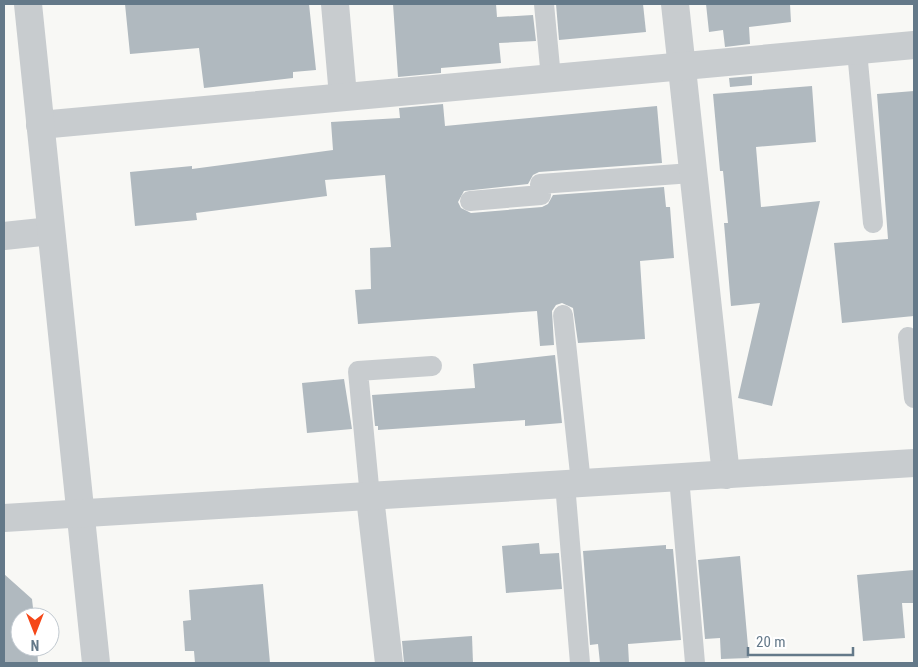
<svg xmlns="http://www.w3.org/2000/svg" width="918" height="667" font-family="'Roboto Condensed',sans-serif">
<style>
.building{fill:#b0b9bf}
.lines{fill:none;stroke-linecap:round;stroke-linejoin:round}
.service{stroke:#c8cccf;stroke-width:20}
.minor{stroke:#c8cccf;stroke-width:28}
.tertiary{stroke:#c8cccf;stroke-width:28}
</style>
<rect width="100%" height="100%" fill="#f8f8f5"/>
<g class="building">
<path d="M125 4H309L316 70 293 72V78L204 88 199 48 130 54Z"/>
<path d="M393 4H496L497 17 533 15 536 41 499 43 501 63 441 68V73L398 77Z"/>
<path d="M556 4H643L646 32 559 40Z"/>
<path d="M706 4H790L791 22 749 27 750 44 725 47 723 30 709 32Z"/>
<path d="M752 76V85L730 87 729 78Z"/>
<path d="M812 86 816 142 756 147 761 207 820 201 772 406 738 398 760 303 731 306 724 223H728L723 171H720L713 94Z"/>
<path d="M914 91V316L842 323 834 243 888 239 877 94Z"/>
<path d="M443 104 445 126 657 106 662 163 539 172 533 175 528 184 464 191 458 202 461 208 471 213 542 207 548 204 553 195 664 187 666 207H670L674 258 640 261 645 339 578 343 573 308 562 303 556 305 552 311 554 345 540 346 537 311 358 324 355 290 371 289 370 248 391 247 385 175 325 180 327 196 196 213 197 220 135 226 130 172 192 166V169L333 150 331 122 400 118 399 108Z"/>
<path d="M555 355 562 423 525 426V420L378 430V426H375L372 395 475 388 473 364Z"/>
<path d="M344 379 352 429 307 433 302 383Z"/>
<path d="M539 543 540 554 559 553 562 589 506 593 502 546Z"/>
<path d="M666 545V549H673L681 640 628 644 629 663H600L598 644 590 645 583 551Z"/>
<path d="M740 556 749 658 721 659 720 638 705 639 698 560Z"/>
<path d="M914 570V603H902L905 638 863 641 857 575Z"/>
<path d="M4 574 32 599 34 617H20V647H37L38 663H4Z"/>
<path d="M263 584 270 663H195L194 651H185L183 621 191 620 189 590Z"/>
<path d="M472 636 473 663H404L402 641Z"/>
</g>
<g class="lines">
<g class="service">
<path d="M544 4 551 78"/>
<path d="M857 51 873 223"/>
<path d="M470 201 541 195 540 184 692 173"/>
<path d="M563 315 581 483"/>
<path d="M908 337 914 398"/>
<path d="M679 477 695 663"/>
<path d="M565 484 580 663"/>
<path d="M370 497 358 371 432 366"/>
</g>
<g class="minor">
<path d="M335 4 343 96"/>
<path d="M675 4 726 475"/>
<path d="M40 125 914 45"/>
<path d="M4 236 51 231"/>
<path d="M370 497 389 663"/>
</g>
<g class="tertiary">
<path d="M28 4 96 663"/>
<path d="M4 518 914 463"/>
</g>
</g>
<rect width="918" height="667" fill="none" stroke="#647989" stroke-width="10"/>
<g transform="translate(35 632) rotate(180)"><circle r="24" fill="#ffffff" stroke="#c1c9d0"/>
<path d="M0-4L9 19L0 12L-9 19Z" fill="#f54718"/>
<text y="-8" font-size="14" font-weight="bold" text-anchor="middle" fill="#647989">N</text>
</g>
<path d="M748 647v8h105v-8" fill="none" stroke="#647989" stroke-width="2.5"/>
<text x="756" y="647" font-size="15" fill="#647989" stroke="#ffffff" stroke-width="4" paint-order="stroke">20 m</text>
</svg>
